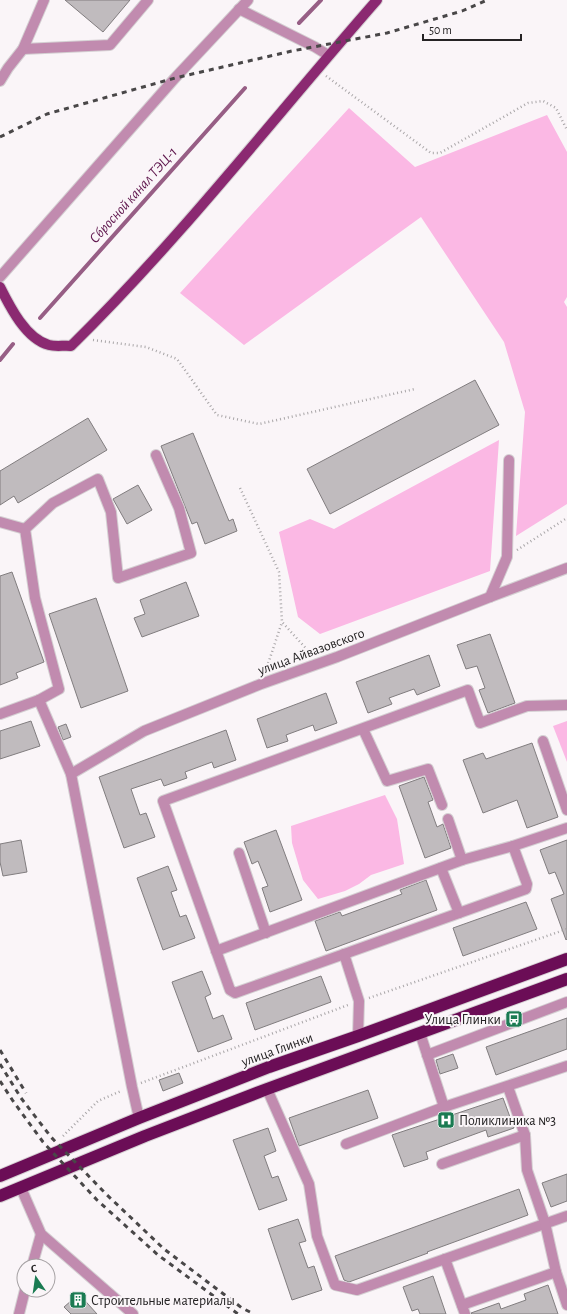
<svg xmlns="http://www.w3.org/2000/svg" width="567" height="1314" viewBox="0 0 567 1314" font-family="'Alegreya Sans',sans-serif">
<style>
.green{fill:#fbb8e4}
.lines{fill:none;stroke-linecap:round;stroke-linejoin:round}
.stream{stroke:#975e85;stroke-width:4}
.building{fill:#c0bbbe;stroke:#817d7f}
.minor-casing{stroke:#d4cfd2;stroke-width:12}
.major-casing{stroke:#d4cfd2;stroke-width:12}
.highway-casing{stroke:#d4cfd2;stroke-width:14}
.path{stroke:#a9a6a8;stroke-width:2.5;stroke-dasharray:1 3;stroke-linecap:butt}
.minor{stroke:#c18baf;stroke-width:10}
.major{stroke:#8b2971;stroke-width:10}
.highway{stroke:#6b0d56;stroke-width:12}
.rail{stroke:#494748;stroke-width:3;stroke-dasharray:5 5;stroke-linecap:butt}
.labels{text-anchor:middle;stroke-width:4;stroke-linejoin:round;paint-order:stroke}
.street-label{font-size:14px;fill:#252324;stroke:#faf5f8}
.poi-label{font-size:14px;fill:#252324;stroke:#faf5f8;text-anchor:start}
.water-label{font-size:15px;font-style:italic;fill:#5d144b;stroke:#faf5f8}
</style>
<rect width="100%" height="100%" fill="#faf5f8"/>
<g class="green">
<polygon points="349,108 415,167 547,115 567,152 567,297 564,302 567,307 567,504 516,536 525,412 504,342 421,217 244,345 180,293"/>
<polygon points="499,440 490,571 320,634 298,617 279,532 310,519 334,529"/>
<polygon points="567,721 567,762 553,726"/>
<polygon points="385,795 397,819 404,864 371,875 359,884 345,891 318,899 303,880 292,843 291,826"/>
</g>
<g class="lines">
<g class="stream">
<polyline points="299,23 321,0"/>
<polyline points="40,318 245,88"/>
<polyline points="0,360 13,344"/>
</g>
</g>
<g class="building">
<polygon points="65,0 130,0 103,32"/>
<polygon points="475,380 499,425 330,514 307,469"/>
<polygon points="88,418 107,450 18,503 14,496 0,505 0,471"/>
<polygon points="193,433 229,521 233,519 237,531 205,544 197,522 192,524 161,446"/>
<polygon points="138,485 152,510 127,524 113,499"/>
<polygon points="12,572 44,662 16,673 18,678 0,685 0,576"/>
<polygon points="186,582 199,616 142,637 134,618 145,614 140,600"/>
<polygon points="96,598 128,691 81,708 49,614"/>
<polygon points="490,634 515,703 488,713 479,690 485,688 477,666 466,669 457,645"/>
<polygon points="429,655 440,686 417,695 414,689 389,698 392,704 368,713 356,682"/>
<polygon points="326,693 337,723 315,731 313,725 286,735 288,741 267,748 257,719"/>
<polygon points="31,721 40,746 0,759 0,731"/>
<polygon points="66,724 71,737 63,740 58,727"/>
<polygon points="226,730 236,760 214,768 212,762 185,772 187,778 164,786 161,779 131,789 140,815 146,813 155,837 124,848 99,777"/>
<polygon points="532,743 558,817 527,828 517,800 483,813 463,760 483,753 486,759"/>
<polygon points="424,777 433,800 428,802 437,827 443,824 451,848 425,858 399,786"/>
<polygon points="276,830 302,900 270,912 262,888 268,886 258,861 252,864 244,842"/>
<polygon points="21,840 27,872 3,876 0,862 0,844"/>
<polygon points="567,840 567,939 566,940 551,899 564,894 555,872 549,874 540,850"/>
<polygon points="168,866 177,890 171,892 180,917 186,915 195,938 163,950 137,878"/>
<polygon points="426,880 437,910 326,951 315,921 340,912 342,916 402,894 400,890"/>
<polygon points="526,902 537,929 463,956 453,928"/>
<polygon points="202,971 211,994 205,997 213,1019 223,1015 232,1039 198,1052 172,982"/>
<polygon points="321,976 331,1002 255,1030 246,1003"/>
<polygon points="567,1018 567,1049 496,1075 486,1047"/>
<polygon points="453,1054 458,1068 440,1074 436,1060"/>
<polygon points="179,1073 183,1083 163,1091 159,1080"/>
<polygon points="368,1090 378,1118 299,1146 289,1118"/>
<polygon points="503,1098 514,1128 488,1137 486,1130 426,1152 428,1159 404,1167 392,1135"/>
<polygon points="268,1128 276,1151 264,1156 272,1178 278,1176 287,1200 259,1210 233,1140"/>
<polygon points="567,1174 567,1201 551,1207 542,1183"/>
<polygon points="519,1189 528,1215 427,1252 428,1253 349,1282 344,1280 335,1256"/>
<polygon points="298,1219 306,1241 299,1243 308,1268 314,1266 322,1290 292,1300 268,1229"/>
<polygon points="433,1276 446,1314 420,1314 418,1309 412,1311 403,1287"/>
<polygon points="548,1285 558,1314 472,1314 471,1313 499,1303 501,1309 526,1300 524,1294"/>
<polygon points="79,1294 97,1314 71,1314 64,1307"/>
</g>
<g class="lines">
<defs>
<g id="minor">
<polyline points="239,9 315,47 328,55"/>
<polyline points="23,49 110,45 148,0"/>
<polyline points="0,81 8,68 23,49 44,0"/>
<polyline points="0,277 175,78 248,0"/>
<polyline points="0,522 25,529"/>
<polyline points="490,597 507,557 509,460"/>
<polyline points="39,700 59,689 35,598 25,529 53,503 98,479 111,512 118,578 191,553 179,508 156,455"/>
<polyline points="0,714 39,700 71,774 132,1087 139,1118"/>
<polyline points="363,729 387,781 428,769 442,805"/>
<polyline points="543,741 567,810"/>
<polyline points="71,774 144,731 261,684 337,657 490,597 567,568"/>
<polyline points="448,819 462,860"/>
<polyline points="239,853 266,933"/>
<polyline points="441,868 459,913 235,993 230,990 163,801 468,690 480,723 527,706 567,705"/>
<polyline points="459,913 526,889 527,884 513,846"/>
<polyline points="216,951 462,860 513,846 567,828"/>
<polyline points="344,954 359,1001 358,1036"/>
<polyline points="420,1033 444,1107"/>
<polyline points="427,1055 567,1002"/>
<polyline points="267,1089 309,1184 317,1236 335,1285 357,1290 567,1216"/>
<polyline points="525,1135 527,1170 545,1223 556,1272 567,1305"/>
<polyline points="346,1144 444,1107 567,1066"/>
<polyline points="442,1164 525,1135 508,1087"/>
<polyline points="21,1188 41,1234 133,1314"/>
<polyline points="445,1259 465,1314"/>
<polyline points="32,1266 41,1234"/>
<polyline points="462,1305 556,1272"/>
<polyline points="19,1314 25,1290"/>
</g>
<path id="major" d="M0,287C10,307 26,339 49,345C56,347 65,345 71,346C181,238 276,115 377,0"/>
<g id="highway">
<polyline points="0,1176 139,1118 269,1067 358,1036 567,959"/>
<polyline points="0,1196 145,1136 267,1089 567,979"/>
</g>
</defs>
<use href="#minor" class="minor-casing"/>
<use href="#major" class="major-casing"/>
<use href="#highway" class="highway-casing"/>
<g class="path">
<polyline points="326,76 431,153 440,153 528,103 543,101 556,108 567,130"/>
<polyline points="93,340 146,347 177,359 217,415 259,424 415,389"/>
<polyline points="240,488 279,572 282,622 311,654 310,654"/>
<polyline points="517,550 567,518"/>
<polyline points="267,667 282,622"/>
<polyline points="266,671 267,668 284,662"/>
<polyline points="369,998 567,929"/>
<polyline points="141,1083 348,1005"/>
<polyline points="63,1136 98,1101 121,1091"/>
</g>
<use href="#minor" class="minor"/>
<use href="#major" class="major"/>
<use href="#highway" class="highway"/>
<g class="rail">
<polyline points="0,137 47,114 175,78 292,51 387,33 462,11 487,0"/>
<polyline points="0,1050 26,1093"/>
<polyline points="0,1064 21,1098 51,1137 106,1194 164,1249 242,1308 254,1314"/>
<polyline points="0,1081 13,1101 43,1142 97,1200 158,1255 238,1314"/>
</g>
</g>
<defs>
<symbol id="bus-square" viewBox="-11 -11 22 22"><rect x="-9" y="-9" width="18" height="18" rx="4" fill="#1a7b52" stroke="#faf5f8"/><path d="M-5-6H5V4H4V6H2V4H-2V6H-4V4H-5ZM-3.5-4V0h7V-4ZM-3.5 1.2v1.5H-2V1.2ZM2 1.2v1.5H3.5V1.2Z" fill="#fff"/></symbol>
<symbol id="hospital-square" viewBox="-11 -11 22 22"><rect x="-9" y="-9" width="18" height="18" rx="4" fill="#1a7b52" stroke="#faf5f8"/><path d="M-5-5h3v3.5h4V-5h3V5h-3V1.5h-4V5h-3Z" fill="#fff"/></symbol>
<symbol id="building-square" viewBox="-11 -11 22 22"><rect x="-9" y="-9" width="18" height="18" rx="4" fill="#1a7b52" stroke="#faf5f8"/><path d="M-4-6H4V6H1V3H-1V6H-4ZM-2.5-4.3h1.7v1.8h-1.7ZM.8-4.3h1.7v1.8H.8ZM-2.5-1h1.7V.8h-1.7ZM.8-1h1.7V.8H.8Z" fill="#fff"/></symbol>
</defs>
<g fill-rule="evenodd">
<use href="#bus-square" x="504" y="1009" width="20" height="20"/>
<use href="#hospital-square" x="436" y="1110" width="20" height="20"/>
<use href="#building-square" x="68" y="1290" width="20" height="20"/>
</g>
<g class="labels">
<g class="street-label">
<text transform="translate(311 651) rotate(-20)" y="5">улица Айвазовского</text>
<text transform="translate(277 1049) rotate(-20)" y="5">улица Глинки</text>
</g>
<g class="poi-label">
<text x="501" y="1024" text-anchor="end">Улица Глинки</text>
<text x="459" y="1125">Поликлиника №3</text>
<text x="91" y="1305">Строительные материалы</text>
</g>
<g class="water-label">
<text transform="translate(133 195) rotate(-48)" y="5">Сбросной канал ТЭЦ-1</text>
</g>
</g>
<g transform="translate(36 1278) rotate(347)"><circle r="19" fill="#faf5f8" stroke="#a5a1a3"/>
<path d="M0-3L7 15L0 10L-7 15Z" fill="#1a7b52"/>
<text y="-6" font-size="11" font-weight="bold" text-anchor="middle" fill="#252324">С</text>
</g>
<path d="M423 34v6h98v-6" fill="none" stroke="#252324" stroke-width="2"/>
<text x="429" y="34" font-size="12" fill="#252324" stroke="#faf5f8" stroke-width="3" paint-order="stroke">50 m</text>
</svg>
